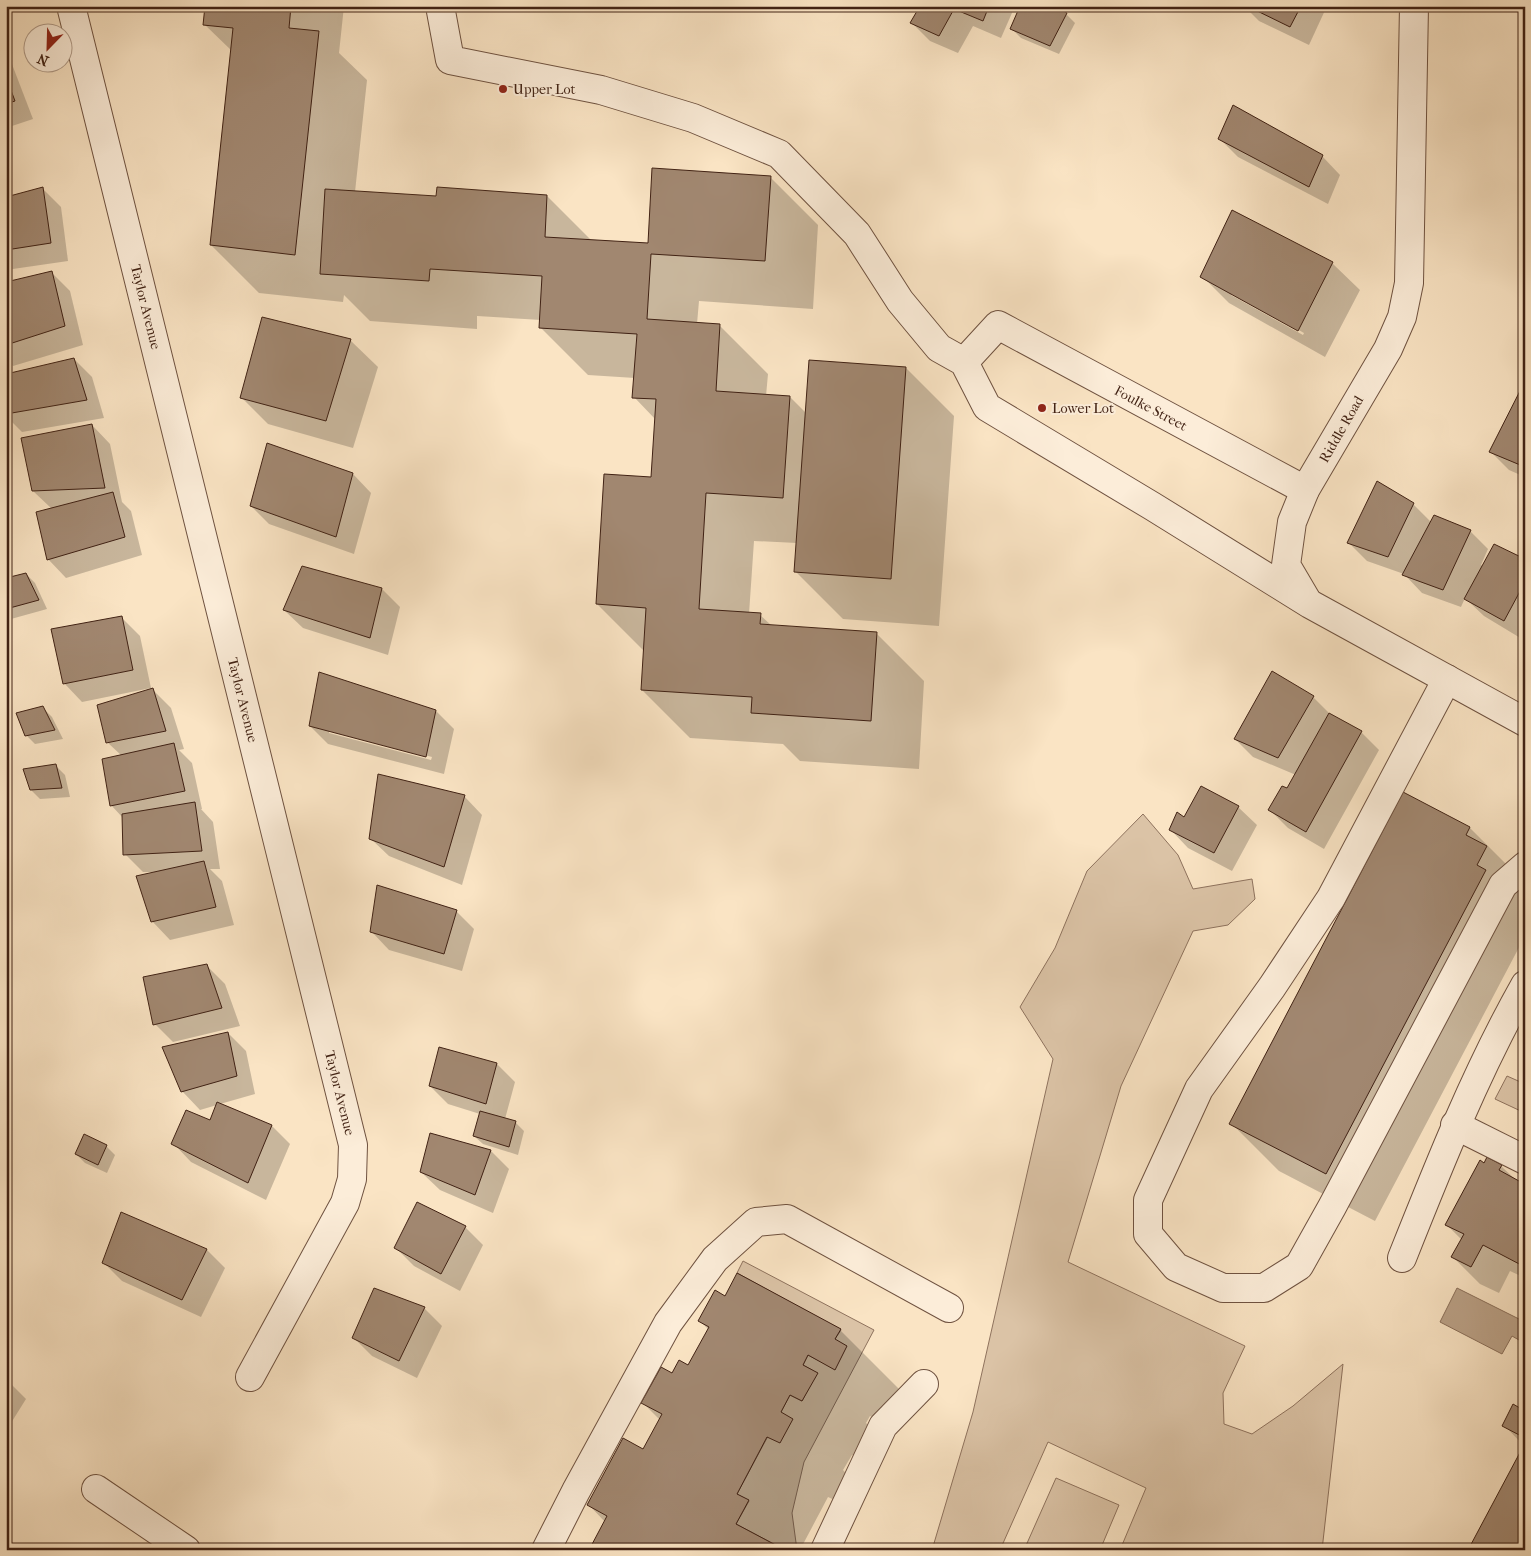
<svg xmlns="http://www.w3.org/2000/svg" width="1531" height="1556" viewBox="0 0 1531 1556" font-family="'IM FELL French Canon',serif">
<style>
.green{fill:#dbc3a6;stroke:#8e725d}
.water{fill:#bba288;stroke:#8a6f5a}
.shadow{fill:#0003;fill-rule:evenodd}
.building{fill:#a18770;stroke:#412214}
.lines{fill:none;stroke-linecap:round;stroke-linejoin:round}
.minor-casing{stroke:#6f5240;stroke-width:30}
.minor{stroke:#fcedd9;stroke-width:28}
.poi-dot{fill:#8f2418;stroke:#fcedd9;stroke-width:2}
.labels{text-anchor:middle;stroke-width:4;stroke-linejoin:round;paint-order:stroke}
.poi-label{font-size:14px;fill:#412214;stroke:#fcedd9;text-anchor:start}
.street-label{font-size:14px;fill:#412214;stroke:#fcedd9}
</style>
<rect width="100%" height="100%" fill="#fae4c4"/>
<filter id="stains"><feTurbulence type="fractalNoise" baseFrequency=".004" numOctaves="4"/><feColorMatrix values="0 0 0 0 .2 0 0 0 0 .09 0 0 0 0 .02 0 0 0 .5 -.17"/></filter>
<radialGradient id="worn" r=".72"><stop offset=".6" stop-color="#630" stop-opacity="0"/><stop offset="1" stop-color="#630" stop-opacity=".3"/></radialGradient>
<g class="green">
<polygon points="1143,814 1178,855 1193,889 1252,879 1255,899 1228,925 1193,931 1121,1086 1068,1262 1245,1346 1223,1393 1224,1424 1252,1434 1293,1406 1343,1364 1322,1550 1120,1550 1146,1488 1048,1442 1000,1550 932,1550 973,1412 1053,1059 1020,1007 1055,948 1087,871"/>
<polygon points="1507,1076 1525,1084 1525,1113 1495,1099"/>
<polygon points="743,1261 874,1330 804,1462 792,1513 797,1550 785,1550 736,1524 749,1501 737,1494 790,1395 802,1401 817,1373 803,1365 808,1355 835,1369 835,1339 841,1330 737,1273"/>
<polygon points="1056,1478 1119,1505 1100,1550 1024,1550"/>
</g>
<polygon class="water" points="1457,1288 1525,1322 1525,1329 1519,1340 1512,1336 1502,1354 1440,1322"/>
<g class="shadow">
<polygon points="206,6 344,6 339,53 367,80 355,192 437,198 547,196 592,241 649,245 770,177 818,225 813,309 699,301 697,324 720,326 768,374 766,396 790,397 807,414 906,368 954,416 939,626 843,619 795,571 797,543 754,541 749,614 760,615 772,626 876,633 924,681 919,769 800,761 783,744 690,738 642,690 644,651 597,604 652,478 656,420 634,397 635,378 588,375 540,327 541,320 477,316 477,329 370,321 344,295 343,302 259,293 211,245 232,51 204,24"/>
<polygon points="922,6 1015,6 1001,38 973,26 958,53 930,41 912,23"/>
<polygon points="1244,6 1327,6 1309,45 1259,21"/>
<polygon points="1066,14 1075,23 1059,54 1021,38 1012,29"/>
<polygon points="6,55 10,59 33,119 6,128"/>
<polygon points="1220,139 1322,156 1340,175 1328,204 1238,157"/>
<polygon points="43,189 61,207 68,261 6,270 6,198"/>
<path d="M1232,211L1333,264L1360,290L1325,357L1229,303L1202,276ZM1231,292L1304,333L1303,335L1231,295Z"/>
<polygon points="51,272 70,291 83,345 13,366 6,359 6,283"/>
<polygon points="263,319 351,341 378,367 353,448 268,424 241,397"/>
<polygon points="74,359 92,377 104,418 22,432 6,416 6,375"/>
<polygon points="1525,383 1525,477 1509,470 1491,452"/>
<polygon points="92,425 110,444 122,502 131,511 142,555 66,578 48,559 52,509 33,491"/>
<polygon points="268,444 353,474 371,493 354,554 269,524 251,506"/>
<polygon points="1413,504 1431,522 1470,531 1488,549 1481,565 1483,566 1525,560 1525,634 1522,639 1484,616 1465,598 1461,607 1422,593 1404,574 1367,561 1349,543"/>
<polygon points="26,574 35,583 47,609 11,619 6,615 6,579"/>
<polygon points="382,589 400,607 388,655 303,628 284,610"/>
<polygon points="122,618 140,636 151,688 82,702 64,683"/>
<polygon points="153,690 171,708 184,749 179,750 192,763 202,809 201,809 213,822 220,869 210,869 222,881 234,925 170,940 152,921 154,872 143,872 125,854 123,818 111,805 122,756 107,742"/>
<polygon points="1313,697 1331,715 1361,732 1379,750 1324,849 1288,828 1270,810 1287,790 1296,775 1253,757 1235,739"/>
<polygon points="43,708 52,717 63,739 35,744 26,735"/>
<path d="M436,711L454,729L444,774L328,744L310,726ZM329,730L432,757L431,760L329,733Z"/>
<polygon points="56,766 65,775 70,797 40,799 31,790"/>
<polygon points="1201,788 1238,807 1257,825 1232,871 1188,848 1170,829 1185,819"/>
<polygon points="1404,794 1470,828 1518,876 1517,878 1525,886 1525,936 1375,1221 1279,1171 1231,1123"/>
<polygon points="464,796 482,815 462,885 389,856 370,838"/>
<polygon points="456,911 474,929 462,971 389,950 371,931"/>
<polygon points="207,966 225,984 240,1026 173,1042 155,1024"/>
<polygon points="228,1033 246,1051 255,1094 220,1104 272,1126 290,1144 266,1200 191,1162 173,1143 210,1122 217,1105 200,1110 182,1091"/>
<polygon points="440,1049 497,1064 515,1082 505,1119 515,1122 524,1131 518,1155 483,1144 474,1136 480,1114 448,1104 430,1086"/>
<polygon points="431,1135 491,1151 509,1169 493,1213 440,1190 421,1172"/>
<polygon points="106,1146 115,1155 107,1173 85,1163 76,1154"/>
<polygon points="1485,1164 1501,1166 1519,1183 1525,1177 1525,1278 1510,1271 1499,1293 1480,1284 1453,1257 1462,1240 1447,1225"/>
<polygon points="121,1214 207,1250 225,1268 201,1317 122,1281 104,1263"/>
<polygon points="465,1227 483,1245 460,1291 414,1266 396,1248"/>
<polygon points="726,1298 840,1330 901,1391 896,1430 870,1416 866,1423 878,1435 863,1461 852,1455 843,1470 853,1481 841,1503 828,1497 800,1550 590,1550 605,1522 589,1505 644,1450 660,1420 643,1403 673,1374 689,1366 709,1330 700,1321"/>
<polygon points="424,1308 442,1326 417,1378 372,1356 354,1338"/>
<polygon points="6,1379 26,1399 6,1431"/>
<polygon points="1525,1412 1525,1550 1524,1446 1504,1425"/>
</g>
<g class="building">
<polygon points="205,6 291,6 289,28 319,31 295,255 210,245 233,28 203,25"/>
<polygon points="920,6 989,6 983,21 954,9 939,36 910,23"/>
<polygon points="1020,6 1054,6 1067,13 1050,46 1010,29"/>
<polygon points="1247,6 1301,6 1290,27"/>
<polygon points="6,77 15,101 6,104"/>
<polygon points="1233,105 1323,155 1309,187 1218,139"/>
<polygon points="652,168 771,176 765,261 651,254 647,319 720,324 716,391 790,396 783,498 706,493 699,609 761,613 760,624 877,632 871,721 751,713 752,697 641,690 646,608 596,604 604,474 651,477 656,399 632,398 637,334 539,328 542,276 430,269 429,281 320,274 325,189 436,196 437,187 547,195 545,237 648,243"/>
<polygon points="43,187 51,243 6,250 6,197"/>
<polygon points="1232,210 1333,262 1298,331 1200,277"/>
<polygon points="52,271 65,326 6,345 6,282"/>
<polygon points="262,317 351,339 326,421 240,398"/>
<polygon points="74,358 87,400 6,414 6,374"/>
<polygon points="809,360 906,367 891,579 794,572"/>
<polygon points="1525,381 1525,467 1489,452"/>
<polygon points="92,424 105,488 32,491 21,438"/>
<polygon points="267,443 353,473 336,537 250,506"/>
<polygon points="1377,481 1414,503 1388,557 1347,543"/>
<polygon points="113,492 125,537 47,560 36,512"/>
<polygon points="1434,515 1471,530 1443,590 1402,575"/>
<polygon points="1494,544 1525,559 1525,582 1504,621 1464,599"/>
<polygon points="302,566 382,588 370,638 283,610"/>
<polygon points="26,573 39,600 6,609 6,578"/>
<polygon points="122,616 133,670 63,684 51,629"/>
<polygon points="1272,671 1314,696 1278,758 1234,739"/>
<polygon points="319,672 436,710 426,757 309,726"/>
<polygon points="153,688 166,731 106,743 97,705"/>
<polygon points="43,706 55,730 25,736 16,713"/>
<polygon points="1329,713 1362,731 1306,832 1268,810 1282,786 1287,788"/>
<polygon points="174,743 185,791 110,806 102,759"/>
<polygon points="56,764 62,788 30,790 23,769"/>
<polygon points="378,774 465,795 444,867 369,839"/>
<polygon points="1201,786 1239,806 1214,853 1169,830 1177,812 1184,817"/>
<polygon points="1403,792 1470,827 1466,835 1487,846 1477,865 1486,870 1326,1174 1229,1124"/>
<polygon points="195,802 202,851 123,855 122,814"/>
<polygon points="204,861 216,907 151,922 136,876"/>
<polygon points="377,885 457,910 444,954 370,932"/>
<polygon points="207,964 222,1008 153,1025 143,977"/>
<polygon points="228,1032 237,1076 181,1092 162,1047"/>
<polygon points="439,1047 497,1063 486,1104 429,1086"/>
<polygon points="217,1102 272,1125 248,1183 171,1144 186,1110 210,1120"/>
<polygon points="480,1111 516,1121 509,1147 473,1136"/>
<polygon points="430,1133 491,1150 475,1195 420,1172"/>
<polygon points="84,1134 107,1145 98,1165 75,1154"/>
<polygon points="1487,1157 1502,1165 1499,1170 1519,1181 1522,1174 1525,1176 1525,1267 1483,1245 1471,1267 1451,1257 1464,1234 1445,1225 1480,1160 1484,1163"/>
<polygon points="417,1202 466,1226 441,1274 394,1248"/>
<polygon points="121,1212 207,1249 182,1300 102,1263"/>
<polygon points="737,1273 841,1329 835,1339 847,1346 835,1370 808,1355 803,1365 818,1373 802,1401 790,1395 781,1412 793,1419 780,1443 767,1437 737,1494 749,1500 736,1524 785,1550 589,1550 607,1516 587,1505 623,1438 643,1449 662,1414 641,1403 661,1367 672,1373 679,1360 688,1365 709,1327 698,1321 715,1290 725,1296"/>
<polygon points="374,1288 425,1307 399,1361 352,1338"/>
<polygon points="1513,1404 1525,1411 1525,1438 1502,1426"/>
<polygon points="1525,1443 1525,1550 1468,1550"/>
</g>
<g class="lines">
<defs>
<g id="minor">
<polyline points="71,6 353,1145 352,1179 345,1203 250,1377"/>
<polyline points="440,6 450,60 601,90 693,118 779,154 857,234 900,301 939,348 964,362 987,407 1152,506 1310,604 1525,722"/>
<polyline points="964,362 998,325 1305,490"/>
<polyline points="1306,599 1286,565 1292,522 1305,490 1388,349 1402,317 1409,283 1414,6"/>
<polyline points="1447,679 1331,898 1272,987 1199,1089 1148,1200 1148,1234 1176,1267 1223,1288 1264,1288 1299,1266 1332,1207 1503,885 1525,866"/>
<polyline points="1455,1125 1525,1160"/>
<path d="M1402,1258C1439,1165 1476,1072 1525,985"/>
<polyline points="96,1489 186,1550"/>
<polyline points="546,1550 576,1491 668,1323 715,1259 756,1222 787,1219 949,1308"/>
<polyline points="825,1550 883,1426 924,1384"/>
</g>
</defs>
<use href="#minor" class="minor-casing"/>
<use href="#minor" class="minor"/>
</g>
<g class="poi-dot">
<circle cx="503" cy="89" r="5"/>
<circle cx="1042" cy="408" r="5"/>
</g>
<g class="labels">
<g class="poi-label">
<text x="513" y="94">Upper Lot</text>
<text x="1052" y="413">Lower Lot</text>
</g>
<g class="street-label">
<text transform="translate(146 307) rotate(76)" y="5">Taylor Avenue</text>
<text transform="translate(1151 408) rotate(28)" y="5">Foulke Street</text>
<text transform="translate(1341 429) rotate(-60)" y="5">Riddle Road</text>
<text transform="translate(243 700) rotate(76)" y="5">Taylor Avenue</text>
<text transform="translate(340 1093) rotate(76)" y="5">Taylor Avenue</text>
</g>
</g>
<rect width="1531" height="1556" fill="none" stroke="#fae4c4" stroke-width="25"/>
<rect x="8" y="8" width="1516" height="1541" fill="none" stroke="#412214" stroke-width="2.5"/>
<rect x="12" y="12" width="1506" height="1531" fill="none" stroke="#412214"/>
<g transform="translate(48 48) rotate(203)"><circle r="24" fill="#fcedd9" stroke="#b19c8a"/>
<path d="M0-4L9 19L0 12L-9 19Z" fill="#8f2418"/>
<text y="-8" font-size="14" font-weight="bold" text-anchor="middle" fill="#412214">N</text>
</g>
<rect width="100%" height="100%" filter="url(#stains)"/>
<rect width="100%" height="100%" fill="url(#worn)"/>
</svg>
